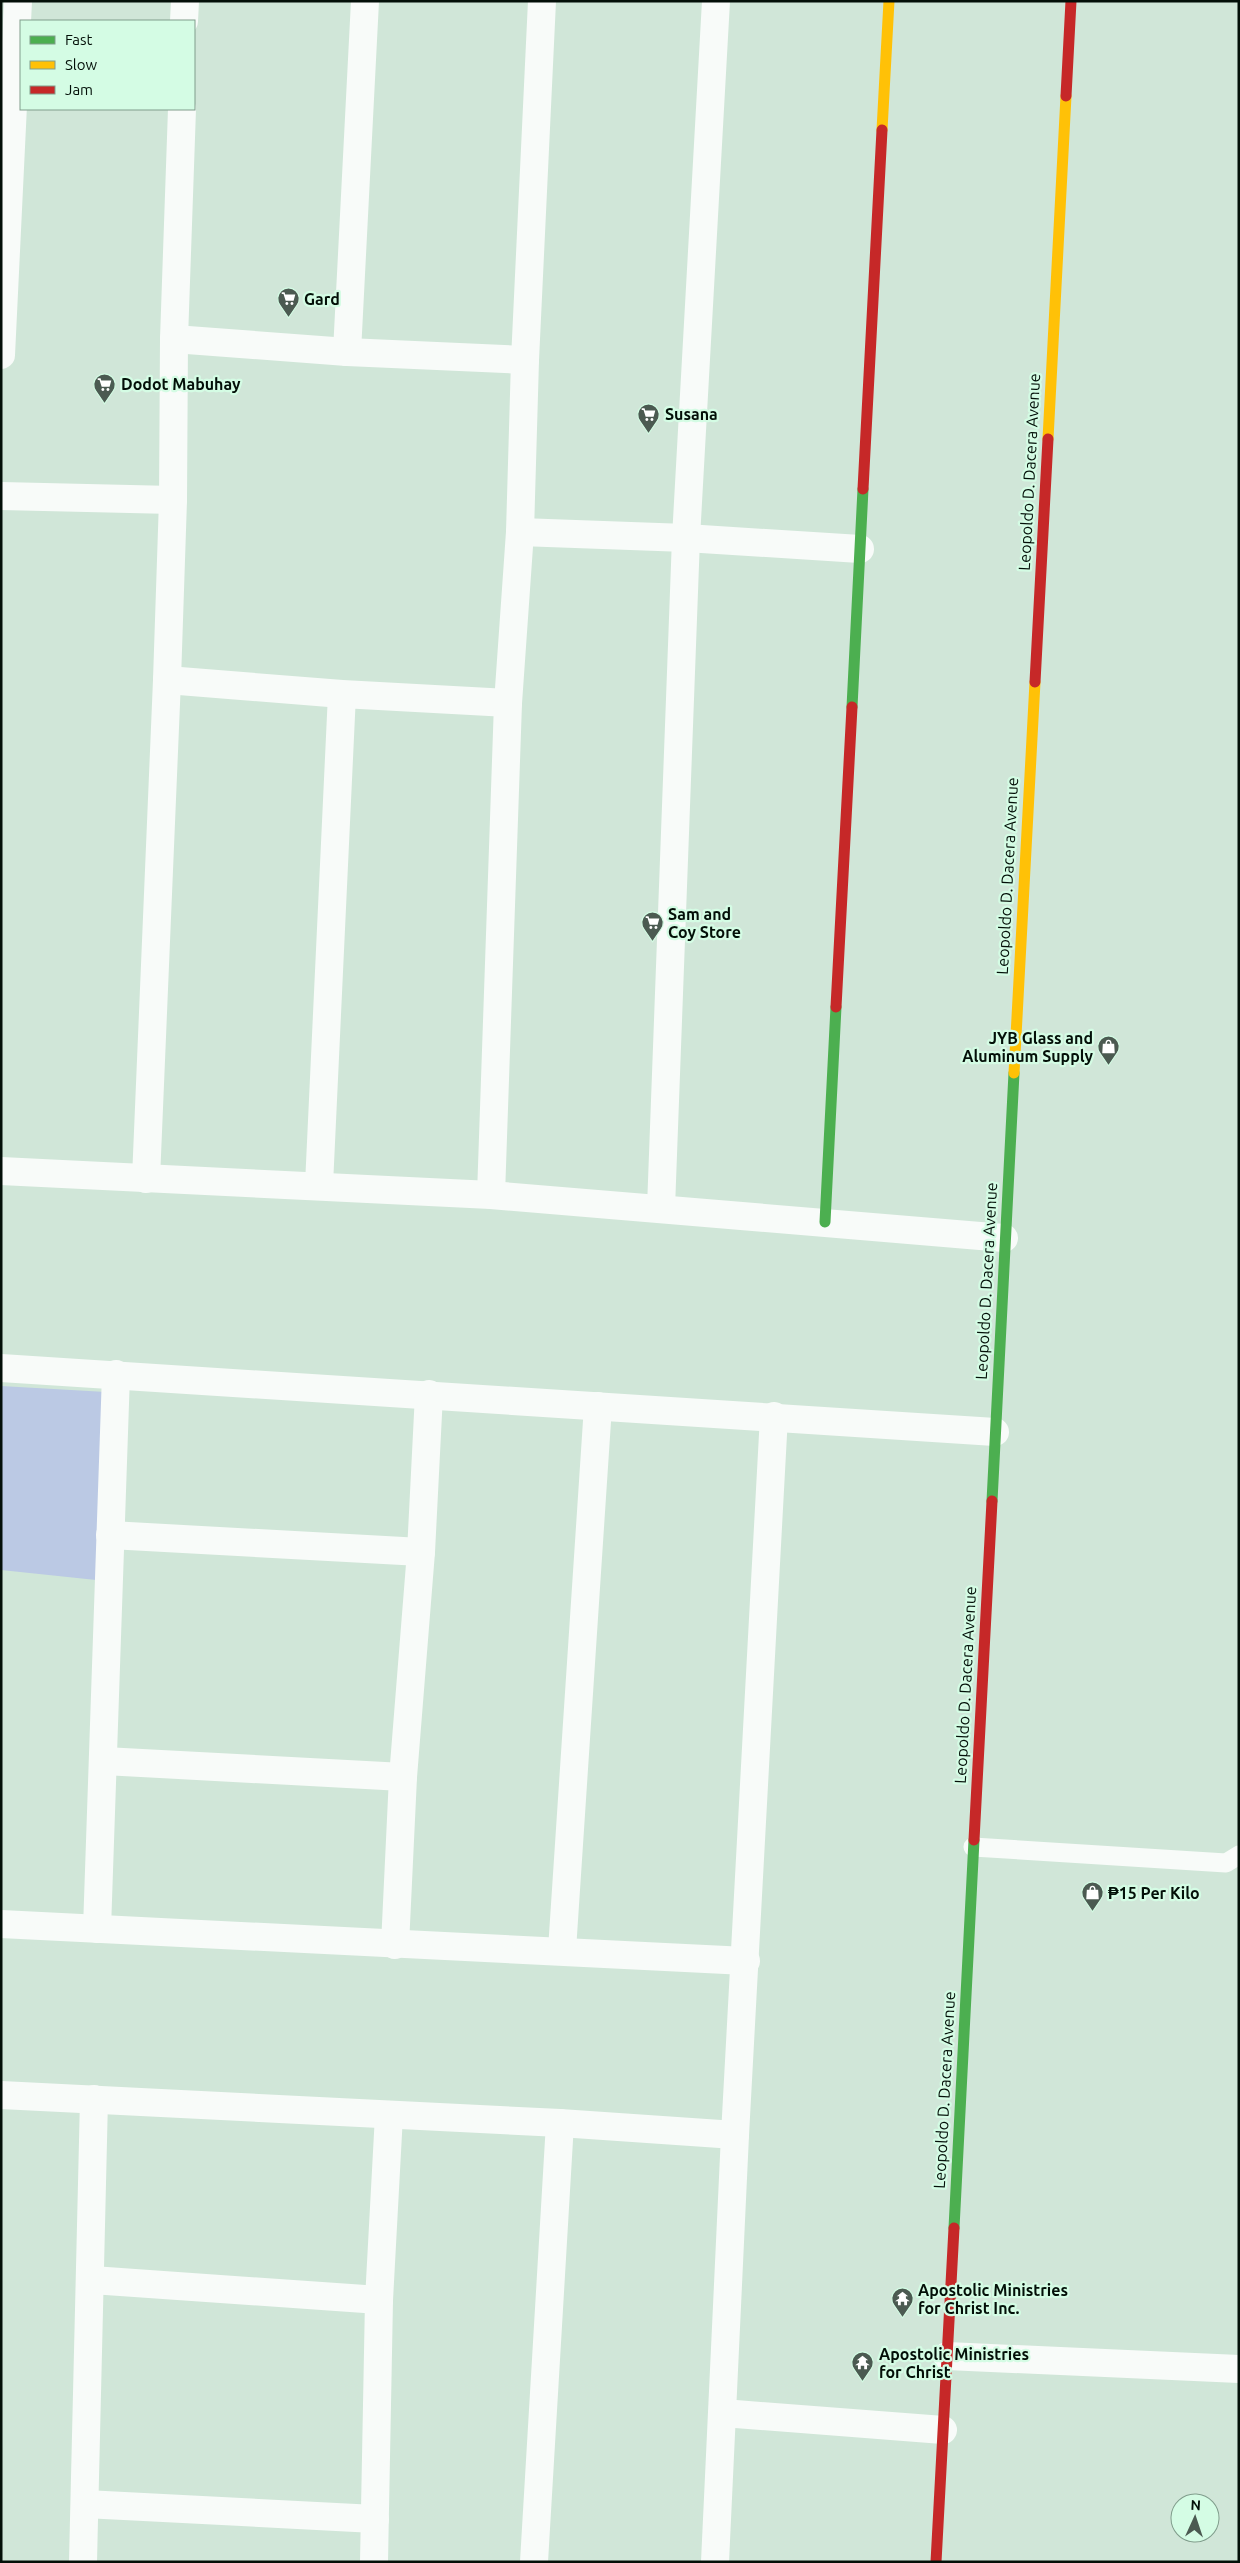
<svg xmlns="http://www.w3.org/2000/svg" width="1240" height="2563" viewBox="0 0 1240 2563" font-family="Ubuntu,sans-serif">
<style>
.green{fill:#bbc9e4}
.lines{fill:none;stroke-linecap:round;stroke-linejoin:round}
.lane{stroke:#f8fbf9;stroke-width:19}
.street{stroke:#f8fbf9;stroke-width:28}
.fast{stroke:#4caf50;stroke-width:11}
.slow{stroke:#ffc107;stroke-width:11}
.jam{stroke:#c62828;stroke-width:11}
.labels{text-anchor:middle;stroke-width:4.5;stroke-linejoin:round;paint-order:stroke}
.poi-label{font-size:16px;font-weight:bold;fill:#030f08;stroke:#d4fce4;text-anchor:start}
.street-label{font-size:16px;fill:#030f08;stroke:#d4fce4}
</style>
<rect width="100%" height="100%" fill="#d0e6d8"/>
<polygon class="green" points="1,1386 106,1392 96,1580 1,1570"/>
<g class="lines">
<polyline class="lane" points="973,1847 1226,1863 1239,1855"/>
<g class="street">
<polyline points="184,21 185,1"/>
<polyline points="174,339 347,352 525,360"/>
<polyline points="347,352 365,1"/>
<polyline points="1,355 18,1"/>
<polyline points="1,496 173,500"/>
<polyline points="520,532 686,538 860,549"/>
<polyline points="167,680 342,694 508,703"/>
<polyline points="1,1171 491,1195 1004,1238"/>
<polyline points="146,1179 167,680 173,500 174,339 182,109"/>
<polyline points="319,1185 342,694"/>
<polyline points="491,1195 508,703 520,532 525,360 542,1"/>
<polyline points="661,1208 686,538 716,1"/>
<polyline points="1,1368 995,1432"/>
<polyline points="110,1535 421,1552"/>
<polyline points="104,1761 403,1777"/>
<polyline points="1,1924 746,1961"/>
<polyline points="97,1929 116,1374"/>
<polyline points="395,1945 403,1777 421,1552 429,1394"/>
<polyline points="562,1950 598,1406"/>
<polyline points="1,2095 560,2123 735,2135"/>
<polyline points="92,2280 379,2300"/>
<polyline points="947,2356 1239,2369"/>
<polyline points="723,2413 943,2430"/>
<polyline points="85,2504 375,2519"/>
<polyline points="83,2562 94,2099"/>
<polyline points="374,2562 379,2300 389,2115"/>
<polyline points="534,2562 560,2123"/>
<polyline points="715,2562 735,2135 774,1416"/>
</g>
<g class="fast">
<polyline points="852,707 863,489"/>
<polyline points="825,1222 836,1007"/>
<polyline points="992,1501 1014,1073"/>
<polyline points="954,2228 974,1840"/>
</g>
<g class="slow">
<polyline points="882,130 889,1"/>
<polyline points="1048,439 1066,96"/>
<polyline points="1014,1073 1035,682"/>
</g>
<g class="jam">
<polyline points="1066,96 1071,1"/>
<polyline points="863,489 882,130"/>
<polyline points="1035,682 1048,439"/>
<polyline points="836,1007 852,707"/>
<polyline points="974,1840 992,1501"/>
<polyline points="936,2562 954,2228"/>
</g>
</g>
<defs>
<symbol id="supermarket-pin" viewBox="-11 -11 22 30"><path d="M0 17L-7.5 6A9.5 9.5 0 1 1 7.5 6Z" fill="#4b5a51" stroke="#d4fce4"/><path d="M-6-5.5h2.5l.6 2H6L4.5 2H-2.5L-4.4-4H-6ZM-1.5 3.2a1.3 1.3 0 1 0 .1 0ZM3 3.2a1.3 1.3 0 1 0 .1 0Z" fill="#fff"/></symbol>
<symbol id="shop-pin" viewBox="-11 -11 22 30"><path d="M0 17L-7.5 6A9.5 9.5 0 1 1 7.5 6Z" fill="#4b5a51" stroke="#d4fce4"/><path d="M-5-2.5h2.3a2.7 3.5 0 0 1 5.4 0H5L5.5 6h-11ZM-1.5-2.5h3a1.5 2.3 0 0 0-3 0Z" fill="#fff"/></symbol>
<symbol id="temple-pin" viewBox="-11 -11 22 30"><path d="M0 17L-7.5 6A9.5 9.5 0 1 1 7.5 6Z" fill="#4b5a51" stroke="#d4fce4"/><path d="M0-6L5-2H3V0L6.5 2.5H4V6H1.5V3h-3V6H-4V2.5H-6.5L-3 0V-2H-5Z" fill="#fff"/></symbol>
</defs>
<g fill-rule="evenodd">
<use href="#supermarket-pin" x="276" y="286" width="25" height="34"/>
<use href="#supermarket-pin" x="92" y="372" width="25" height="34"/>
<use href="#supermarket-pin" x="636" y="402" width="25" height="34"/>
<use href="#supermarket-pin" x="640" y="910" width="25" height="34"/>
<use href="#shop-pin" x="1096" y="1034" width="25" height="34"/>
<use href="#shop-pin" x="1080" y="1880" width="25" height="34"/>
<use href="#temple-pin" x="890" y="2286" width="25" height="34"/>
<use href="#temple-pin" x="850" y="2350" width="25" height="34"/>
</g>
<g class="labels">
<g class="poi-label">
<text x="304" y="305">Gard</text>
<text x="121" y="390">Dodot Mabuhay</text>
<text x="665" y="420">Susana</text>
<text x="668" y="920">Sam and<tspan x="668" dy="18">Coy Store</tspan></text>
<text x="1093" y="1044" text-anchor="end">JYB Glass and<tspan x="1093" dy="18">Aluminum Supply</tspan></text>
<text x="1108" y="1899">₱15 Per Kilo</text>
<text x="918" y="2296">Apostolic Ministries<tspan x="918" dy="18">for Christ Inc.</tspan></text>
<text x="879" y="2360">Apostolic Ministries<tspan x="879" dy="18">for Christ</tspan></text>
</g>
<g class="street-label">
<text transform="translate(1029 472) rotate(-87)" y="6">Leopoldo D. Dacera Avenue</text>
<text transform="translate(1007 876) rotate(-87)" y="6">Leopoldo D. Dacera Avenue</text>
<text transform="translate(986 1281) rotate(-87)" y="6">Leopoldo D. Dacera Avenue</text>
<text transform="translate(965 1685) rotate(-87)" y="6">Leopoldo D. Dacera Avenue</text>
<text transform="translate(944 2090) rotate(-87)" y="6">Leopoldo D. Dacera Avenue</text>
</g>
</g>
<rect width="1240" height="2563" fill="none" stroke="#030f08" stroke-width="5"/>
<rect x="20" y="20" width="175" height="90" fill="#d4fce4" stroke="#809d8c"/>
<rect x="30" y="36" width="25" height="8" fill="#4caf50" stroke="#809d8c"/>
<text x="65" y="45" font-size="15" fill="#030f08">Fast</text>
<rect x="30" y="61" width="25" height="8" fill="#ffc107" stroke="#809d8c"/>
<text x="65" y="70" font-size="15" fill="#030f08">Slow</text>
<rect x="30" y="86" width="25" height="8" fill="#c62828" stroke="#809d8c"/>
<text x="65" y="95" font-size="15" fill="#030f08">Jam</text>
<g transform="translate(1195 2518) rotate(3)"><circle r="24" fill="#d4fce4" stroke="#809d8c"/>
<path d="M0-4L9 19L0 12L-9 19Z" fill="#4b5a51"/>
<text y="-8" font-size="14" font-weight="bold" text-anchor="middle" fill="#030f08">N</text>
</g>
</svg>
